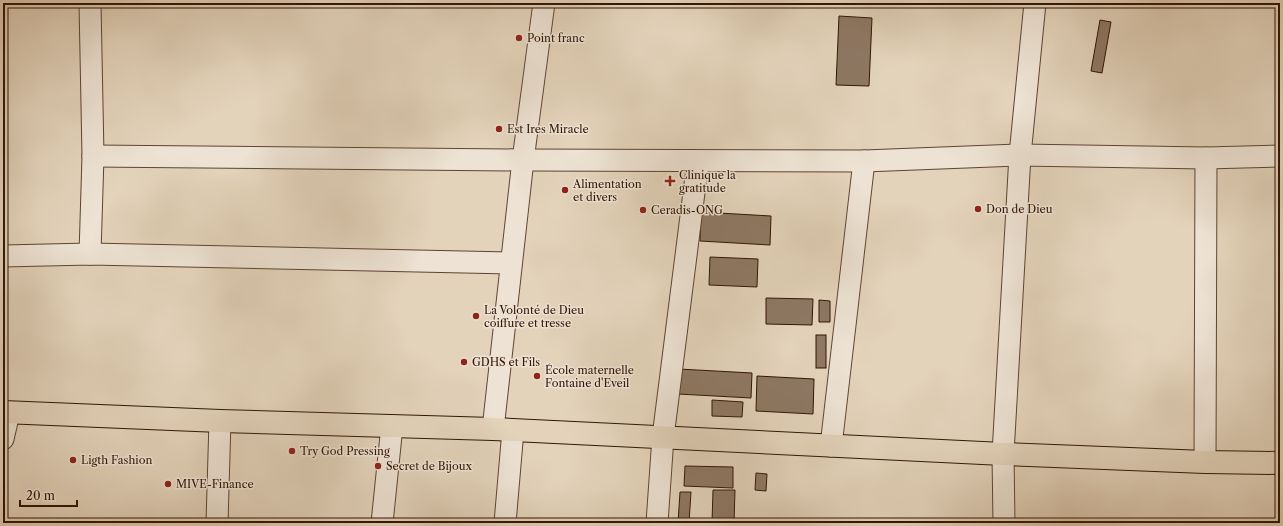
<svg xmlns="http://www.w3.org/2000/svg" width="1283" height="526" viewBox="0 0 1283 526" font-family="'Libre Caslon Text',serif">
<style>
.building{fill:#8e7864;stroke:#311505}
.lines{fill:none;stroke-linecap:round;stroke-linejoin:round}
.minor-casing{stroke:#5e4432;stroke-width:23}
.major-casing{stroke:#311505;stroke-width:24}
.minor{stroke:#ede2d3;stroke-width:21}
.major{stroke:#e3d3bb;stroke-width:22}
.poi-dot{fill:#8f2418;stroke:#ede2d3;stroke-width:1.5}
.labels{text-anchor:middle;stroke-width:3;stroke-linejoin:round;paint-order:stroke}
.poi-label{font-size:11px;fill:#311505;stroke:#ede2d3;text-anchor:start}
</style>
<rect width="100%" height="100%" fill="#e3d3bb"/>
<filter id="stains"><feTurbulence type="fractalNoise" baseFrequency=".005" numOctaves="4"/><feColorMatrix values="0 0 0 0 .2 0 0 0 0 .09 0 0 0 0 .02 0 0 0 .5 -.17"/></filter>
<radialGradient id="worn" r=".72"><stop offset=".6" stop-color="#630" stop-opacity="0"/><stop offset="1" stop-color="#630" stop-opacity=".3"/></radialGradient>
<g class="building">
<polygon points="839,16 872,18 869,86 836,85"/>
<polygon points="1100,20 1111,22 1102,73 1091,71"/>
<polygon points="701,212 771,216 770,245 700,241"/>
<polygon points="710,257 758,259 757,287 709,285"/>
<polygon points="766,298 813,299 812,325 766,324"/>
<polygon points="819,300 830,301 830,322 819,322"/>
<rect x="816" y="335" width="10" height="33"/>
<polygon points="679,369 752,373 751,398 678,394"/>
<polygon points="757,376 814,379 813,414 756,411"/>
<polygon points="712,400 743,402 742,417 712,416"/>
<polygon points="685,466 733,467 733,488 684,486"/>
<polygon points="756,473 767,474 766,491 755,490"/>
<polygon points="713,490 735,490 734,523 712,523"/>
<polygon points="680,492 691,492 689,523 678,523"/>
</g>
<g class="lines">
<defs>
<g id="minor">
<polyline points="93,156 523,160 864,161 1020,155 1206,158 1280,156"/>
<polyline points="90,254 93,156 90,3"/>
<polyline points="3,256 90,254 511,263"/>
<polyline points="493,429 523,160 544,3"/>
<polyline points="3,439 9,413"/>
<polyline points="831,446 864,161"/>
<polyline points="1205,462 1206,158"/>
<polyline points="217,523 220,421"/>
<polyline points="382,523 392,426"/>
<polyline points="505,523 513,430"/>
<polyline points="657,523 663,437 698,161"/>
<polyline points="1004,523 1003,454 1020,155 1035,3"/>
</g>
<polyline id="major" points="3,412 220,421 493,429 1003,454 1205,462 1280,463"/>
</defs>
<use href="#minor" class="minor-casing"/>
<use href="#major" class="major-casing"/>
<use href="#minor" class="minor"/>
<use href="#major" class="major"/>
</g>
<g class="poi-dot">
<circle cx="519" cy="38" r="4"/>
<circle cx="499" cy="129" r="4"/>
<path d="M668 175h4v4h4v4h-4v4h-4v-4h-4v-4h4z"/>
<circle cx="565" cy="190" r="4"/>
<circle cx="978" cy="209" r="4"/>
<circle cx="643" cy="210" r="4"/>
<circle cx="476" cy="316" r="4"/>
<circle cx="464" cy="362" r="4"/>
<circle cx="537" cy="376" r="4"/>
<circle cx="292" cy="451" r="4"/>
<circle cx="73" cy="460" r="4"/>
<circle cx="378" cy="466" r="4"/>
<circle cx="168" cy="484" r="4"/>
</g>
<g class="labels">
<g class="poi-label">
<text x="527" y="42">Point franc</text>
<text x="507" y="133">Est Ires Miracle</text>
<text x="679" y="179">Clinique la<tspan x="679" dy="13">gratitude</tspan></text>
<text x="573" y="188">Alimentation<tspan x="573" dy="13">et divers</tspan></text>
<text x="986" y="213">Don de Dieu</text>
<text x="651" y="214">Ceradis-ONG</text>
<text x="484" y="314">La Volonté de Dieu<tspan x="484" dy="13">coiffure et tresse</tspan></text>
<text x="472" y="366">GDHS et Fils</text>
<text x="545" y="374">École maternelle<tspan x="545" dy="13">Fontaine d'Eveil</tspan></text>
<text x="300" y="455">Try God Pressing</text>
<text x="81" y="464">Ligth Fashion</text>
<text x="386" y="470">Secret de Bijoux</text>
<text x="176" y="488">MIVE-Finance</text>
</g>
</g>
<rect width="1283" height="526" fill="none" stroke="#e3d3bb" stroke-width="16"/>
<rect x="4" y="4" width="1275" height="518" fill="none" stroke="#311505" stroke-width="2"/>
<rect x="8" y="8" width="1267" height="510" fill="none" stroke="#311505"/>
<path d="M20 500v6h57v-6" fill="none" stroke="#311505" stroke-width="2"/>
<text x="26" y="500" font-size="12" fill="#311505" stroke="#ede2d3" stroke-width="3" paint-order="stroke">20 m</text>
<rect width="100%" height="100%" filter="url(#stains)"/>
<rect width="100%" height="100%" fill="url(#worn)"/>
</svg>
